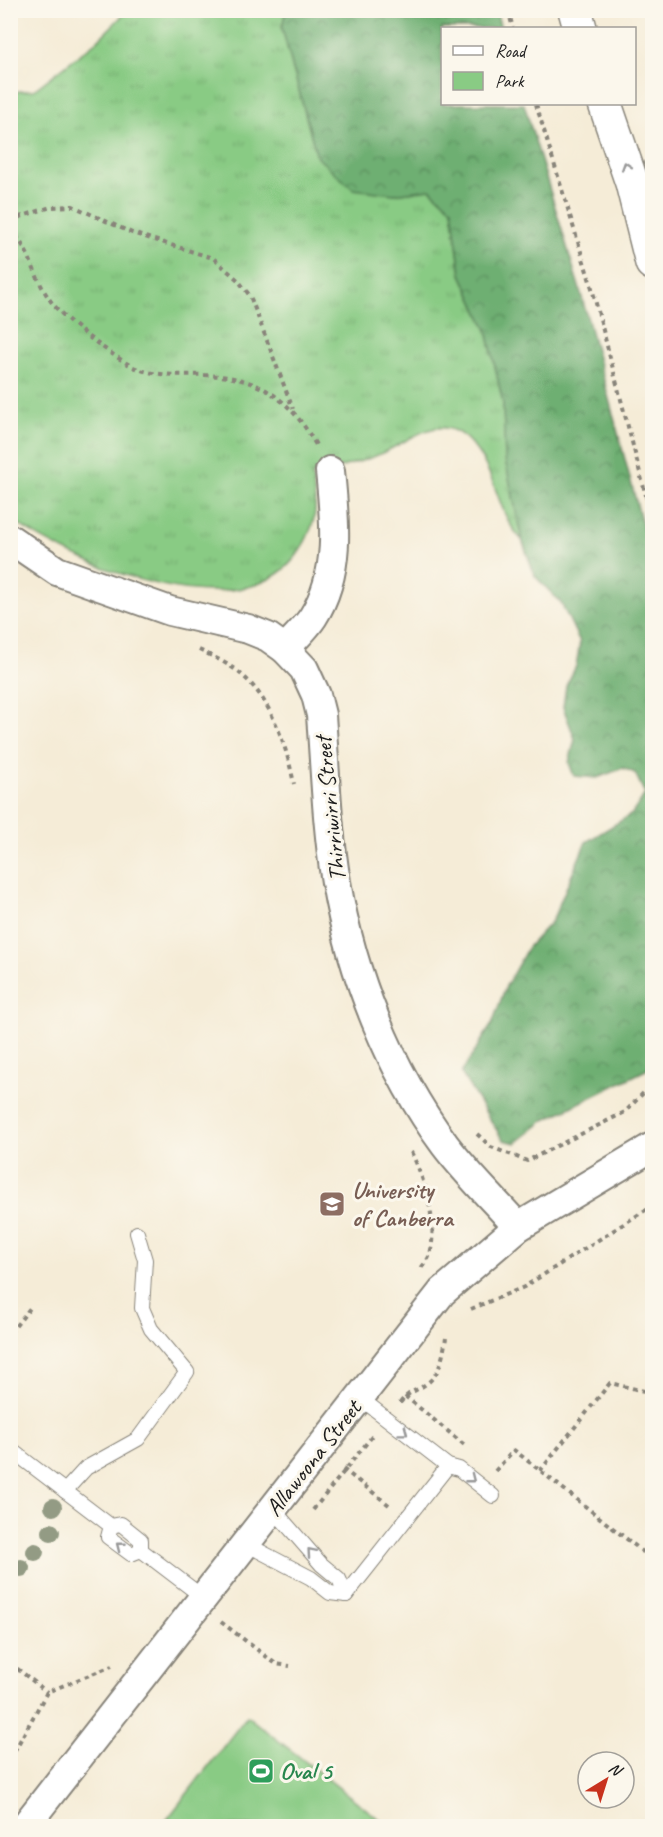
<svg xmlns="http://www.w3.org/2000/svg" width="663" height="1837" viewBox="0 0 663 1837" font-family="Caveat,sans-serif">
<style>
.grass{fill:url(#grass-tufts);stroke:#527450;stroke-width:1.5}
.forest{fill:url(#forest-crowns);stroke:#456647;stroke-width:1.5}
.park{fill:#89cb84;stroke:#527450;stroke-width:1.5}
.lines{fill:none;stroke-linecap:round;stroke-linejoin:round}
.lane-casing{stroke:#88847a;stroke-width:16}
.street-casing{stroke:#88847a;stroke-width:32}
.primary-casing{stroke:#88847a;stroke-width:36}
.path{stroke:#88847a;stroke-width:4;stroke-dasharray:4.5 4.5;stroke-linecap:butt}
.lane{stroke:#fff;stroke-width:14}
.street{stroke:#fff;stroke-width:28}
.primary{stroke:#fff;stroke-width:33}
.tree{fill:#939b84}
.oneway{stroke:#999}
.labels{text-anchor:middle;stroke-width:6;stroke-linejoin:round;paint-order:stroke}
.street-label{font-size:24px;fill:#1c1c1c;stroke:#fbf7ec}
.education-label{font-size:24px;font-weight:bold;fill:#785e54;stroke:#fbf7ec;text-anchor:start}
.leisure-label{font-size:24px;font-weight:bold;fill:#27864d;stroke:#fbf7ec;text-anchor:start}
</style>
<defs>
<pattern id="grass-tufts" width="24" height="20" patternUnits="userSpaceOnUse" patternTransform="scale(1.5)"><rect width="24" height="20" fill="#89cb84"/><path d="M3 7l-1-3M5 7V3M7 7l1-3M15 17l-1-3M17 17v-4M19 17l1-3" fill="none" stroke="#76ae71"/></pattern>
<pattern id="forest-crowns" width="20" height="18" patternUnits="userSpaceOnUse" patternTransform="scale(1.5)"><rect width="20" height="18" fill="#6eaf72"/><path d="M2 6a3 3 0 1 1 6 0M12 15a3 3 0 1 1 6 0" fill="none" stroke="#5a8e5d"/></pattern>
</defs>
<rect width="100%" height="100%" fill="#fbf7ec"/>
<filter id="ink" filterUnits="userSpaceOnUse"><feTurbulence type="fractalNoise" baseFrequency=".0167" numOctaves="2"/><feDisplacementMap in="SourceGraphic" scale="12" xChannelSelector="R" yChannelSelector="G"/><feConvolveMatrix kernelMatrix="1 2 1 2 8 2 1 2 1" color-interpolation-filters="sRGB"/></filter>
<filter id="wash" filterUnits="userSpaceOnUse"><feTurbulence type="fractalNoise" baseFrequency=".008" numOctaves="4" result="noise"/><feDisplacementMap in="SourceGraphic" scale="24" xChannelSelector="R" yChannelSelector="G"/><feGaussianBlur stdDeviation="1.35" result="paint"/><feColorMatrix in="noise" values="0 0 0 0 0 0 0 0 0 0 0 0 0 0 0 0 0 1.4 0 .05"/><feComposite in="paint" operator="in"/></filter>
<g filter="url(#wash)">
<rect width="100%" height="100%" fill="#f5ecd7"/>
<path class="grass" d="M127,11H286L282,28L317,157L394,194L430,189L452,209L461,274L487,330L503,403L505,459L522,540C500,518 498,485 482,459C446,399 416,441 373,457C354,464 332,470 312,475C317,508 318,520 301,549C247,638 74,565 11,519V92L34,90L97,41Z"/>
<polygon class="forest" points="286,11 496,11 501,28 442,28 442,104 524,104 580,290 652,561 652,1067 545,1120 516,1143 503,1140 461,1073 492,1024 506,986 528,947 552,921 586,842 632,814 645,794 635,773 623,768 597,778 574,776 569,763 575,739 563,707 566,686 576,666 580,642 561,603 535,576 522,540 505,459 503,403 487,330 461,274 452,209 430,189 394,194 353,189 317,157 282,28"/>
<polygon class="park" points="247,1716 388,1826 162,1826"/>
</g>
<g filter="url(#ink)">
<g class="lines">
<defs>
<g id="lane">
<polyline points="360,1398 448,1466 459,1469 493,1496"/>
<polyline points="10,1449 111,1526"/>
<polyline points="65,1491 86,1468 138,1439 187,1372 151,1329 142,1308 145,1260 137,1233"/>
<polyline points="273,1509 321,1564 339,1579 346,1595"/>
<polyline points="111,1526 108,1537 131,1554 141,1550"/>
<polyline points="111,1526 121,1524 141,1540 141,1550"/>
<polyline points="246,1544 311,1578 330,1593 346,1595"/>
<polyline points="141,1550 204,1598"/>
<polyline points="346,1595 448,1466"/>
</g>
<g id="street">
<path d="M10,539L57,571L170,611L248,629L268,637L285,649L304,669L316,695L321,715C325,770 327,828 336,882C352,975 389,1069 445,1145C467,1174 494,1200 518,1227"/>
<path d="M285,649C294,639 306,628 313,617C341,573 335,520 330,471"/>
<polyline points="25,1826 442,1292 518,1227 652,1147"/>
</g>
<g id="primary">
<polyline points="575,10 580,28"/>
<polyline points="605,104 632,183 652,263"/>
</g>
</defs>
<use href="#lane" class="lane-casing"/>
<use href="#street" class="street-casing"/>
<use href="#primary" class="primary-casing"/>
<g class="path">
<polyline points="508,10 513,28"/>
<polyline points="536,104 592,288 652,519"/>
<polyline points="10,220 51,207 73,206 132,233 213,258 238,280 250,296 293,409"/>
<path d="M10,229C32,252 32,273 48,297C62,320 105,350 128,364C152,378 178,374 204,375C259,376 291,399 317,447"/>
<path d="M199,650C214,657 230,664 243,676C272,701 287,748 294,784"/>
<polyline points="477,1134 491,1147 527,1161 625,1112 652,1084"/>
<path d="M411,1152C425,1179 438,1224 430,1254C429,1259 423,1265 420,1270"/>
<polyline points="471,1309 524,1287 652,1206"/>
<polyline points="10,1333 30,1308"/>
<polyline points="405,1396 467,1447"/>
<path d="M400,1403C411,1389 414,1393 426,1384C441,1374 443,1354 446,1338"/>
<polyline points="343,1469 389,1505"/>
<polyline points="495,1471 514,1450 652,1559"/>
<polyline points="540,1471 610,1383 644,1391 652,1397"/>
<polyline points="313,1510 374,1434"/>
<polyline points="221,1622 276,1664 290,1666"/>
<polyline points="10,1663 47,1692"/>
<polyline points="10,1759 47,1692 112,1666"/>
</g>
<use href="#lane" class="lane"/>
<use href="#street" class="street"/>
<use href="#primary" class="primary"/>
</g>
<g class="tree">
<circle cx="53" cy="1507" r="9"/>
<circle cx="51" cy="1532" r="9"/>
<circle cx="35" cy="1552" r="9"/>
<circle cx="21" cy="1568" r="9"/>
</g>
<defs><path id="oneway-chevron" d="M-2-3.5L2.5 0L-2 3.5" fill="none" stroke-width="1.6" stroke-linecap="round" stroke-linejoin="round" transform="scale(1.5)"/></defs>
<g class="oneway">
<use href="#oneway-chevron" transform="translate(626 166) rotate(-108)"/>
<use href="#oneway-chevron" transform="translate(404 1432) rotate(37)"/>
<use href="#oneway-chevron" transform="translate(471 1479) rotate(38)"/>
<use href="#oneway-chevron" transform="translate(120 1546) rotate(-142)"/>
<use href="#oneway-chevron" transform="translate(311 1552) rotate(-131)"/>
</g>
</g>
<defs>
<symbol id="university-square" viewBox="-11 -11 22 22"><rect x="-9" y="-9" width="18" height="18" rx="4" fill="#8d6e63" stroke="#fbf7ec"/><path d="M0-5L7-2L0 1L-7-2ZM-4 1L0 2.5L4 1V4Q0 6-4 4Z" fill="#fff"/></symbol>
<symbol id="stadium-square" viewBox="-11 -11 22 22"><rect x="-9" y="-9" width="18" height="18" rx="4" fill="#2e9e5b" stroke="#fbf7ec"/><path d="M0-5a6.5 5 0 1 0 0 10a6.5 5 0 1 0 0-10ZM-3.5-1.8h7v3.6h-7Z" fill="#fff"/></symbol>
</defs>
<g fill-rule="evenodd">
<use href="#university-square" x="317" y="1189" width="30" height="30"/>
<use href="#stadium-square" x="246" y="1756" width="30" height="30"/>
</g>
<g class="labels">
<g class="street-label">
<text transform="translate(330 809) rotate(-96)" y="8">Thirriwirri Street</text>
<text transform="translate(313 1458) rotate(-52)" y="8">Allawoona Street</text>
</g>
<g class="education-label">
<text x="352" y="1198">University<tspan x="352" dy="28">of Canberra</tspan></text>
</g>
<g class="leisure-label">
<text x="280" y="1779">Oval 5</text>
</g>
</g>
<rect width="663" height="1837" fill="none" stroke="#fbf7ec" stroke-width="36"/>
<rect x="441" y="27" width="195" height="78" fill="#fbf7ec" stroke="#a29f99" stroke-width="1.5"/>
<rect x="453" y="46" width="30" height="9" fill="#ffffff" stroke="#a29f99" stroke-width="1.5"/>
<text x="495" y="57" font-size="18" fill="#1c1c1c">Road</text>
<rect x="453" y="72" width="30" height="18" fill="#89cb84" stroke="#a29f99" stroke-width="1.5"/>
<text x="495" y="87" font-size="18" fill="#1c1c1c">Park</text>
<g transform="translate(606 1780) rotate(38)"><circle r="28" fill="#fbf7ec" stroke="#a29f99" stroke-width="1.5"/>
<path d="M0-4.5L10 22L0 15L-10 22Z" fill="#c8321e"/>
<text y="-9" font-size="16" font-weight="bold" text-anchor="middle" fill="#1c1c1c">N</text>
</g>
</svg>
